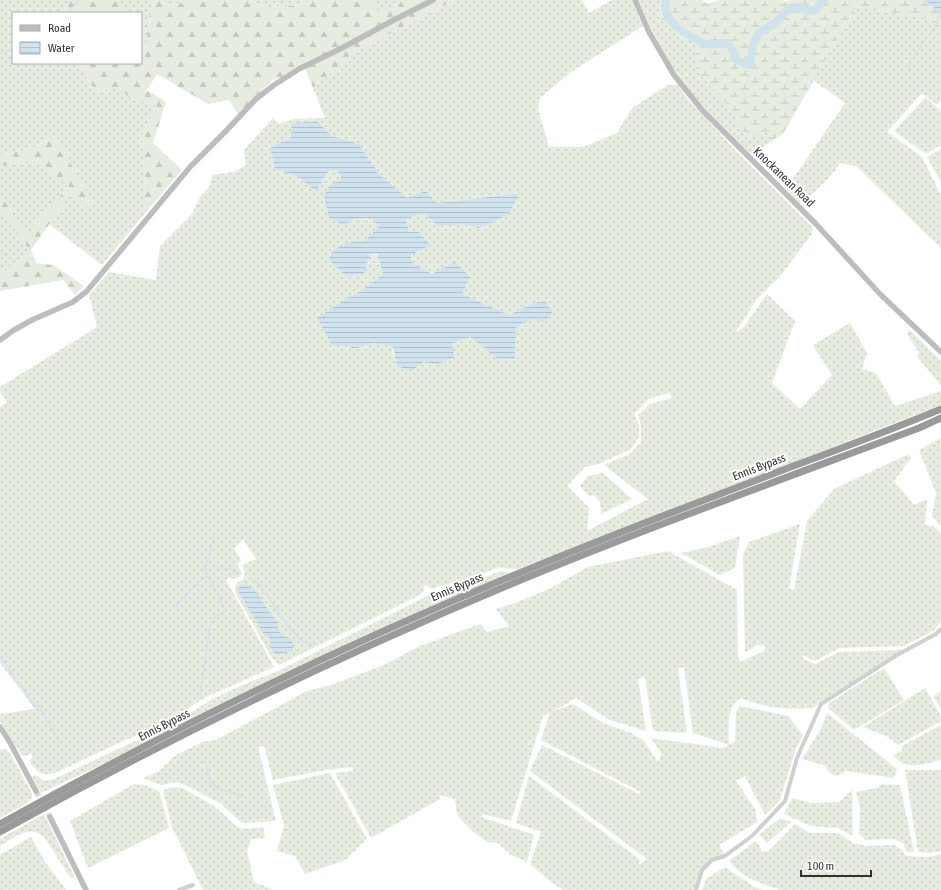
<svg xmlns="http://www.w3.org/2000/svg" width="941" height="890" viewBox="0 0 941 890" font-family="'Asap Condensed',sans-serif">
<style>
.grass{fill:url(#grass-dots);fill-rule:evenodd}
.forest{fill:url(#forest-firs)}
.wetland{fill:url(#wetland-marsh)}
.water{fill:url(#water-rules)}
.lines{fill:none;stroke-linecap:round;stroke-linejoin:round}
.stream{stroke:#cfe2ee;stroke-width:1.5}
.river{stroke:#cfe2ee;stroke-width:8}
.secondary-tunnel{stroke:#d6d6d6;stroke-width:5.5;stroke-dasharray:5.5 3;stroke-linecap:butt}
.street{stroke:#d0d0d0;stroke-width:4}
.secondary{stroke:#bdbdbd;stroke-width:5.5}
.highway{stroke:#9a9a9a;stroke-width:7}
.labels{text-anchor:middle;stroke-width:4;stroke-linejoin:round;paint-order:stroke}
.street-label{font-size:12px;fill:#333;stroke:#fff}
</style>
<defs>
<pattern id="grass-dots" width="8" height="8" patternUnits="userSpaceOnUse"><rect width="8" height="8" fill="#e6ecdf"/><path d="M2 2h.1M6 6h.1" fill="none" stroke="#c6cbc0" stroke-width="1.8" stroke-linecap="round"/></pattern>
<pattern id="forest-firs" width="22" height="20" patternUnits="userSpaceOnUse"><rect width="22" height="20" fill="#e6ecdf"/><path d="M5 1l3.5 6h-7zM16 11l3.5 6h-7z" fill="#c6cbc0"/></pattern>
<pattern id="wetland-marsh" width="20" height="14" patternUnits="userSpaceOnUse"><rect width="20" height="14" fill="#e6ecdf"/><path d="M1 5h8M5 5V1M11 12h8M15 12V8" fill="none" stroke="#c6cbc0"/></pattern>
<pattern id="water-rules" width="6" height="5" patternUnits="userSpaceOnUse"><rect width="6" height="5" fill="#cfe2ee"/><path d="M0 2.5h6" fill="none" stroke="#b2c2cd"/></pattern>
</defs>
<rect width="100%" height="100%" fill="#fff"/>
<g class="grass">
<polygon points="0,0 72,0 60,13 13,13 13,63 75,63 97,92 119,87 128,97 156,106 142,134 146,212 102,265 49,224 72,192 92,201 80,181 56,135 30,149 0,155"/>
<polygon points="118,0 154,0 151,9 145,53 141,46 141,13 124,13"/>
<polygon points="165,0 196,0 164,6"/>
<polygon points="250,0 302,0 301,5 267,7"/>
<polygon points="374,0 403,0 378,14"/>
<path d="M454,0H582L589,13L612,0H632L643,26L571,72L540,98L538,109L549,147H583L617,133L632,108L668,85H678L688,99L738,153L812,227V234L781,275L757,299L735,333L744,327L767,294L795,321L772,383L800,409L832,375L813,345L850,323L867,353L862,369L876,373L895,406L941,391V405L518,569L501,568L499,567L465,581L439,586L433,589L425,585L423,592L416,597L279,665L272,658L236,594C231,574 251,588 242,565L256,559L243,539L234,548L241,560L237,564L242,573L239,577L233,579L229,577L226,580L274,667L204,698L166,723L121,742L55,773C41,776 39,773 30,763V760L33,757L31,753L27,756H22L0,721V714L35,709L0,663V407L7,402L0,391V387L97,327L89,295L109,272L156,280L160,246L192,214L200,197L210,186L212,175L234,172L246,165L244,150L273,118L279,124L294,119L325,118L313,88L354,53ZM318,122L332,136L359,144L378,173L407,198L426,192L437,203L519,193L508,215L479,228L464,224L438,226L423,213L406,219L409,232L413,264L462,294L509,315L533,303L545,301L553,311L532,319L516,327L498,359L470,337L452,344L438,364L393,355V347L375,343L353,349L347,345L344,300L364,289L383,274L377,255L370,254L347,277L341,270L348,243L365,240L379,227L372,218L354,219L343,225L342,180L337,170L328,172L316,192L300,178L275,169L270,148ZM669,393L672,398L649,404L638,415L641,424V442L630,454L604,465L648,499L587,531L589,508L567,486L585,467L599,464L631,449L639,437V425L634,414L649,399Z"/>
<path d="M638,0H660L662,20L682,38L696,42V70L730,107L746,138L767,131L773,140L751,155C735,139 717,125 702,108C675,76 655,38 638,0Z"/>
<path d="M856,7L938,20L941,13V101L937,105L925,95L921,94L887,132L922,157L941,195V248L856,166L840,163C830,179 814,193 799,204L786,189L845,103L813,80L835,43L846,28Z"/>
<polygon points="926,97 941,111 941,145 926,154 894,131"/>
<polygon points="941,149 941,182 927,157"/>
<polygon points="34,162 69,186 28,234 12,215 11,210 0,194 0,166"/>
<polygon points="0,212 31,250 0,275"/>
<polygon points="909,329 941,361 941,386 917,356 919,352 907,334"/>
<polygon points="941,438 941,526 932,516 936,493 919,450"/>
<path d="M909,454L911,458L894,481L914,505L927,499L925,525L934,526L941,534V622L933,631L904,646L839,648L815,661L803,655L802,658L815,664L839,652L903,650L820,702L814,708C787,710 767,709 741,698C725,707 729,728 729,745L735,742L736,712L740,706L788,716L803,735L796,748L780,800L765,815L745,776L736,781L755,809L757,822L719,845L724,854C701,864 702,867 694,890H563L546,878L530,864L541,832L516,823L529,776L639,859V865L647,859L530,771L542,745L639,794L641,792L541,740L550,712L543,716L511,821L483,814L481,817L534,835L527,862L511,855L498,843L487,842L472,831L457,815L455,799L439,795L440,799L371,838L335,773L353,771V767L326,770L273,780L264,746L258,747L276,821L242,823L220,803L187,786L176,782L161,785L143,778L158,772L176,755L202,742L216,740L307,691L331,685L384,665L420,646L480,624L487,632L509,626L496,609L515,603L549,589L588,567L668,551L737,590L738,657L740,662L764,651L766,646L757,645L745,653L743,555L749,542L800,524L789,589L794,590L807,521L834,489ZM684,667L693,733L729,745L722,748L695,744L651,738L662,754L658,762L644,741L631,733L603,723L573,704L554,711L576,698L610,720L646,731L638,679L645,677L653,731L687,733L678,669Z"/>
<polygon points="603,473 632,499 601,514 600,502 594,495 589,496 580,486 588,476"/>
<polygon points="740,536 735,568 720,575 681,553 708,547"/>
<polygon points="501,571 509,573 41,793 32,776 35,775 45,781 54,779 178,721 212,699 238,687 278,671 435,592 464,585"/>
<polygon points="884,668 904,700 854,730 828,708 829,703"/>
<polygon points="925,688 941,716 941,721 898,745 888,737 863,727"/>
<polygon points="941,691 941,709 933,696"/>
<polygon points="827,713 897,769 894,778 846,771 836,776 828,772 826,766 802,759 821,729"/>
<path d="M941,725V760C924,764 906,771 893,756L902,751V746Z"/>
<polygon points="0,749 5,749 9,752 32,793 32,798 22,806 0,818"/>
<polygon points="905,770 941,770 941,851 931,853 918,852"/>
<polygon points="330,773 367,839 345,860 305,874 295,856 277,851 284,826 273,785"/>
<polygon points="134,784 144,785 159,791 169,828 88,868 70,821"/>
<polygon points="882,784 900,785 914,852 907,852 903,843 893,839 865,840 859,834 860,807 856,792 877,788"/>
<polygon points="171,787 182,788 213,805 235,825 242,829 264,827 265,838 251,839 247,851 254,882 272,889 272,890 203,890 172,827 163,791"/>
<polygon points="852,790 853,836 838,828 811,826 784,814 793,798 811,803 839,802"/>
<path d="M44,814L75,878L74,879L70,877L45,838C30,823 15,837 0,846V839Z"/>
<polygon points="780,818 791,822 767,843 759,835"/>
<path d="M795,824L810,833H838L853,843L866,846L894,845L902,850L906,856L928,857L941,854V890H780C761,884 741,877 729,861L756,841L760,847L762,852L769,851Z"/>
<polygon points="31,837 45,862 66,890 0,890 0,855"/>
<polygon points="725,867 753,886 763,890 702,890 706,879"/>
</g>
<g class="forest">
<polygon points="72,0 118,0 124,13 60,13"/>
<polygon points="154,0 165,0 164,6 196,0 250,0 267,7 301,5 302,0 374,0 379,13 403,0 454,0 354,53 313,88 305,68 271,81 238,114 229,100 208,104 157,74 147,90 166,102 153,143 182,170 146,212 142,134 156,106 128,97 119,87 97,92 75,63 141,63 141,46 145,52 151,9"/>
<polygon points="56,135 80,181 92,201 85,207 72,192 31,250 36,263 53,265 84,286 75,295 63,280 0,291 0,275 30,250 0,212 0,194 11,210 12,215 28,233 69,186 34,162 0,166 0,155 30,149"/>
</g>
<polygon class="wetland" points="660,0 702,0 707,4 719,0 783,0 785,2 790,0 924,0 941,13 938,20 856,7 846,28 835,43 783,134 773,140 767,131 746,138 730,107 696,70 696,42 682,38 662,20"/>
<g class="water">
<polygon points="924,0 941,0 941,13"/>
<polygon points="318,122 332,136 359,144 378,173 407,198 426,191 437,203 520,193 508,215 479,228 464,224 438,226 423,213 406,219 409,232 419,232 430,245 411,255 413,264 432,274 455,262 470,277 462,294 509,315 533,303 545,301 553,311 545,322 532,319 516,327 515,359 498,359 470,337 452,344 454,357 438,364 423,362 412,371 397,366 393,347 375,343 353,349 347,345 332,345 317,318 344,300 364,289 383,274 377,254 370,254 364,273 347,277 329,260 333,250 348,243 365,240 379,227 372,218 354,219 343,225 329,217 324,196 331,184 342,180 337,170 328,172 316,192 300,178 275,169 270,148 291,137 292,123"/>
<polygon points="244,584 254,589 278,624 278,631 284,636 291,639 293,644 293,650 286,653 275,655 271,648 270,638 263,633 239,593 239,586"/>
</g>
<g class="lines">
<g class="stream">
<polyline points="67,13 79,0"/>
<polyline points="0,54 13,49"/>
<polyline points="909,73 910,61 935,27 941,13"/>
<polyline points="0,252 15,261"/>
<polyline points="220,568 227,568 237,573"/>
<path d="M249,577C252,579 255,581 257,583C272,596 294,649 316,644"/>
<polyline points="174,609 191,590 207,576"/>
<polyline points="0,656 35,706 39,706 60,743"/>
<path d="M200,694L210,625L214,618L226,611L211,581L207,576L205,565C212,556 210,543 215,533"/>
<polyline points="205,761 210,781 216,788 243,796"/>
</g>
<path class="river" d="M666,0C666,4 665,11 667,15C671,26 696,41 707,44C713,46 721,42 728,43L733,51L735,59C739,62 743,61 747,65L750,64L753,43L760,32L775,23L789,8L800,7L809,11L815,10L824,0"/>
<polyline class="secondary-tunnel" points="36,791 50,817"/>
<g class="street">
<polyline points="179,890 193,885"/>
<polyline points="696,890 702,870 712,860 725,856 752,836 785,801 797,758 821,704 897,655 936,634 941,629"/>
</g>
<g class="secondary">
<polyline points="635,0 649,32 674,75 702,110 816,224 880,294 941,352"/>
<polyline points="0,340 14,330 32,320 73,302 87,291 190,167 225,132 256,99 274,85 299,69 342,48 392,21 433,0"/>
<polyline points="0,727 8,739 36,791"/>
<polyline points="50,817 86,890"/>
</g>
<g class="highway">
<path d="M0,824C166,732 336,648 512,576C606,537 701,501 796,465C845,447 893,429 941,409"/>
<path d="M0,832C163,741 332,659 504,587C641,530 780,480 919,428L941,418"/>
</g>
</g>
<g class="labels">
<g class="street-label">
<text transform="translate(784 177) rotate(44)" y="4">Knockanean Road</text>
<text transform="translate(759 467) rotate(-21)" y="4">Ennis Bypass</text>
<text transform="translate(457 587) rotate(-23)" y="4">Ennis Bypass</text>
<text transform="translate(164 725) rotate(-27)" y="4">Ennis Bypass</text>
</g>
</g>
<rect x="12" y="12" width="130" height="52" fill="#ffffff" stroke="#adadad"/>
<rect x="20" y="25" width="20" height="6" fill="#bdbdbd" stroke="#adadad"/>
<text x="48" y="32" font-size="12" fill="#333333">Road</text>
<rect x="20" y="42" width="20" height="12" fill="url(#water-rules)" stroke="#adadad"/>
<text x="48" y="52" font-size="12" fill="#333333">Water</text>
<path d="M801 870v6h70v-6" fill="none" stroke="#333333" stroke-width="2"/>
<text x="807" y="870" font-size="12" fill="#333333" stroke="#ffffff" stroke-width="3" paint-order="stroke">100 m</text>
</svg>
